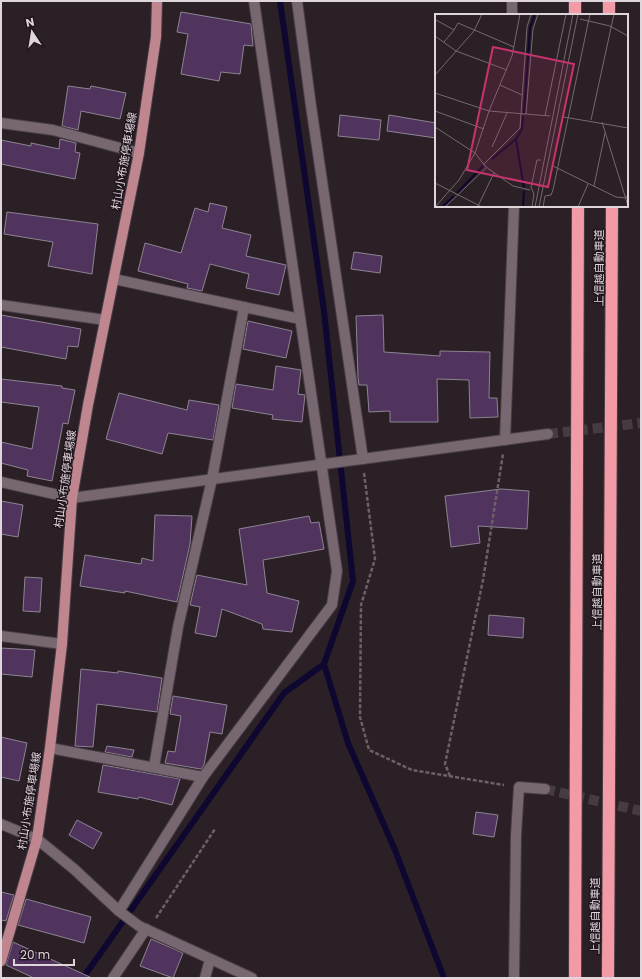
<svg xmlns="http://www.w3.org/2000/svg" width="642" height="979" viewBox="0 0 642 979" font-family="Poppins,'Noto Sans JP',sans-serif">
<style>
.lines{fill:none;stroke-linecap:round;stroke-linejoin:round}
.stream{stroke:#0e072f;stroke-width:6}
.building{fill:#50345e;stroke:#8c8491}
.minor-tunnel{stroke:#473b42;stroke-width:10;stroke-dasharray:10 5;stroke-linecap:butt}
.minor-casing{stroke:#493e45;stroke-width:12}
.major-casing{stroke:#493e45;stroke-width:12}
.highway-casing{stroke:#493e45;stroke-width:14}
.path{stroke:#6c6168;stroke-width:2.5;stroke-dasharray:4 2;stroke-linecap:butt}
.minor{stroke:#766770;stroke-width:10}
.major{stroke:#c08690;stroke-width:10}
.highway{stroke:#f29ba6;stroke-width:12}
.labels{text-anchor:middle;stroke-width:3;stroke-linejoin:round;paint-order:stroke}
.street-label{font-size:11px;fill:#dfd6db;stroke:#22161e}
.inset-river{fill:none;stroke:#0e072f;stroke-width:2}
.inset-road{fill:none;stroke:#74696f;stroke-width:1}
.view{fill:#c6346e;fill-opacity:0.15;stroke:#c6346e;stroke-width:2}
.inset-edge{fill:none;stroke:#dfd6db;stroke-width:2}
</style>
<rect width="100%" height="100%" fill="#2c2027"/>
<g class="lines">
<g class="stream">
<polyline points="324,664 348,743 395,850 444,978"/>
<polyline points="83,978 284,693 324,664 353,581 324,311 280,1"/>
</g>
</g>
<g class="building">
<polygon points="181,12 251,24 253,46 244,45 240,74 221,72 219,81 181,74 188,34 177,32"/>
<polygon points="68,86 90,89 91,86 126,93 120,119 81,111 78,130 62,126"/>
<polygon points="340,115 381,120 379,140 338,136"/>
<polygon points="389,115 436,123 436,138 387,131"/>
<polygon points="60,139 76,143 75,152 80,153 75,179 1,164 1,140 31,146 31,143 59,149"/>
<polygon points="210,203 227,207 222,228 251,235 246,256 286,265 279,295 246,288 249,274 210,264 202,291 187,288 188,284 138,271 145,243 181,253 195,208 208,212"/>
<polygon points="7,212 98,224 92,274 48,266 53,242 4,234"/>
<polygon points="354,252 382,256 380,273 351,269"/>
<polygon points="1,315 81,329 78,347 68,346 66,359 1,347"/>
<polygon points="383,315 384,352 440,356 440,351 490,352 489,398 497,398 498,417 470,418 469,380 437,379 438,422 390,422 390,411 369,412 367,385 359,385 358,377 356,316"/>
<polygon points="248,321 292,331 286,358 243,349"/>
<polygon points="276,366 301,370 298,394 305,395 302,422 272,419 273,415 232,408 236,384 273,390"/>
<polygon points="1,379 62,386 62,388 75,390 68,424 63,423 52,481 27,476 28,470 1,463 1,442 32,449 39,407 1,402"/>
<polygon points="119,393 187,410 189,400 219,405 213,440 168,433 162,454 106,439"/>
<polygon points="501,489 529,491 527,529 478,526 480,543 451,547 445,496"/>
<polygon points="1,501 23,505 18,537 1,534"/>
<polygon points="155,515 192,516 190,544 177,602 125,591 125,593 80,586 85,555 141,564 142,558 153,561"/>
<polygon points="309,516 311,523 319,522 324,549 263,560 267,593 299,601 292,632 263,629 262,624 222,609 216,637 195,633 200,607 190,605 197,575 247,585 239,529"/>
<polygon points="25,577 42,578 40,612 23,611"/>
<polygon points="489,615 524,618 523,638 488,635"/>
<polygon points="1,648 35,650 32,677 1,674"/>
<polygon points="81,669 118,673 118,671 162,678 157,712 97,704 93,747 75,746"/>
<polygon points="173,696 227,705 222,734 210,732 204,765 201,769 165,763 168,751 175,752 181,716 170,714"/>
<polygon points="1,737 27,743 19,781 1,777"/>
<polygon points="107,746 134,750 132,757 105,752"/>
<polygon points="103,765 180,779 172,805 139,797 138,799 98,792"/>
<polygon points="476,812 498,815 494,837 473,834"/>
<polygon points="77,820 102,833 93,849 69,835"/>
<polygon points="1,892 14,895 6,921 1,920"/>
<polygon points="26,899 91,917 84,943 18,925"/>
<polygon points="151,939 183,953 173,978 140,966"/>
<polygon points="13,942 92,978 34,978 6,965"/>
</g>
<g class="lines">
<g class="minor-tunnel">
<polyline points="548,434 641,423"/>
<polyline points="545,789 641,811"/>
</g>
<defs>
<g id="minor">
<polyline points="297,1 311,106 363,459"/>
<polyline points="512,1 512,15"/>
<polyline points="1,123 53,130 139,153"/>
<polyline points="114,279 300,319"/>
<polyline points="1,305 105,320"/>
<polyline points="505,440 514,206"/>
<polyline points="1,482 72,498 548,434"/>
<polyline points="1,636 62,644"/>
<polyline points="50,748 203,777"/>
<polyline points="154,767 178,627 212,479 244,307"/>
<polyline points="1,824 37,839 74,869 119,911 139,926 252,978"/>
<polyline points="119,911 203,777 332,605 337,571 254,1"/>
<polyline points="113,978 146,929"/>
<polyline points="205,978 210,959"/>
<polyline points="514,978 516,835 519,787 545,789"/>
</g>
<polyline id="major" points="1,961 37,839 50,748 62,644 72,498 88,405 139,153 156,37 157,1"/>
<g id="highway">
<polyline points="575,1 575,15"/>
<polyline points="609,1 609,15"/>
<polyline points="575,978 578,206"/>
<polyline points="608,978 612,206"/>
</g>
</defs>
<use href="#minor" class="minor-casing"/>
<use href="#major" class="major-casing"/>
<use href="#highway" class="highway-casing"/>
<g class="path">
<polyline points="364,473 375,559 361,605 360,717 369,750 412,770 504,785"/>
<polyline points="450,776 445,764 483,580 503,454"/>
<polyline points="156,918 215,829"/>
</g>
<use href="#minor" class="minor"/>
<use href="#major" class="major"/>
<use href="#highway" class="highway"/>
</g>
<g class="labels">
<g class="street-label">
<text transform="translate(124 161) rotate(-80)" y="4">村山小布施停車場線</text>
<text transform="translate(599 268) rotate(-90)" y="4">上信越自動車道</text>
<text transform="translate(65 479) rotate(-82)" y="4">村山小布施停車場線</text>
<text transform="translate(597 592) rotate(-90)" y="4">上信越自動車道</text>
<text transform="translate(29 801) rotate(-81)" y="4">村山小布施停車場線</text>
<text transform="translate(595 916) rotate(-90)" y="4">上信越自動車道</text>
</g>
</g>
<g transform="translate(435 14)">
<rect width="193" height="193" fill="#2c2027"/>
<path class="inset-river" d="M89,99L95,14L100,0M81,125L89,174M57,145L81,125L87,115L88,102M22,179L48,152M7,193L19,182M88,193L89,177"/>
<path class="inset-road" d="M145,5L175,12L193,22M1,6L19,16L9,28M19,16L23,9L79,33M0,22L21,37L72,56M0,61L39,17L47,0M65,71L87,81M0,79L54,97L115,102M0,97L49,115M91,100L98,15L103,0M110,102L131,0M129,103L193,114M156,106L179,0M167,108L193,192M0,113L40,139L51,153L78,172L95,176M57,133L72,99M49,150L85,114L92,13L96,0M118,152L181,183L191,184L193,180M0,169L47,193M159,172L170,119M43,192L59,159M0,193L24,166L40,139L54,97L77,42L85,0M10,193L52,153M97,193L99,180L96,173L102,146H106M100,193L138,0M104,193L143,0M108,193L110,182L116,181L118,176L155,0M143,193L153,170"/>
<path class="view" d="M58,33L139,50L113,173L32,156Z"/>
<rect width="193" height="193" class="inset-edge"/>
</g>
<rect width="642" height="979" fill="none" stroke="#dfd6db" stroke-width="4"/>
<g transform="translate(32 32) rotate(348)" stroke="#22161e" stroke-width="3" paint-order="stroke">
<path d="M0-3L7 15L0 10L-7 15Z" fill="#dfd6db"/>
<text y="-6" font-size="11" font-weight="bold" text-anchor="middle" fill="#dfd6db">N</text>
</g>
<path d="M14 959v6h60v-6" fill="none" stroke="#dfd6db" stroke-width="2"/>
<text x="20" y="959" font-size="12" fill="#dfd6db" stroke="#22161e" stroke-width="3" paint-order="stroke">20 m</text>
</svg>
